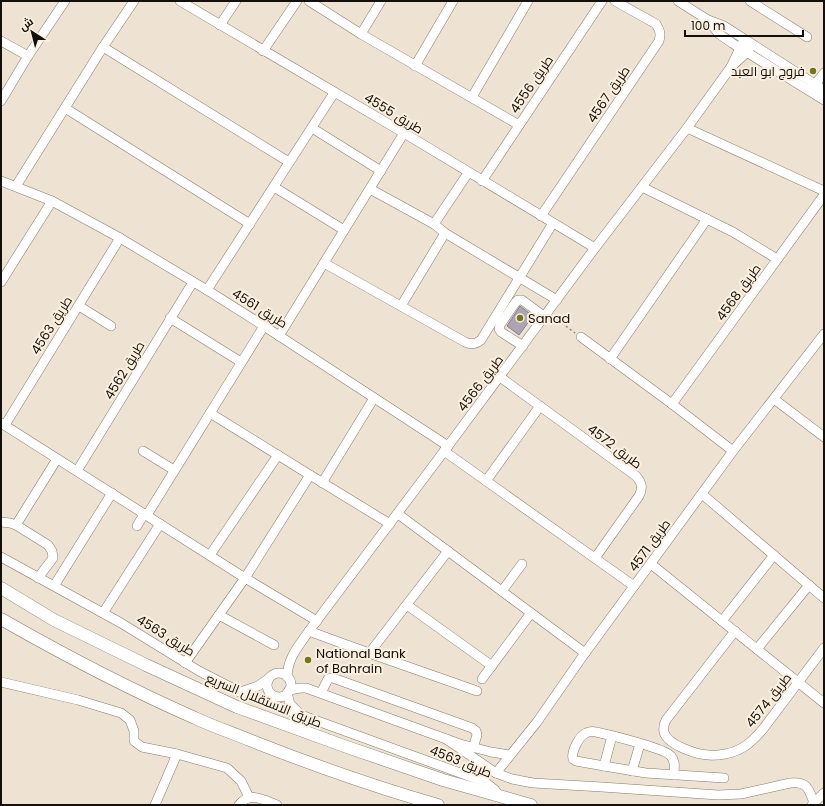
<svg xmlns="http://www.w3.org/2000/svg" width="825" height="806" viewBox="0 0 825 806" font-family="Poppins,Cairo,sans-serif">
<style>
.building{fill:#ada3b2;stroke:#897f8e}
.lines{fill:none;stroke-linecap:round;stroke-linejoin:round}
.minor-casing{stroke:#867b6d;stroke-width:10}
.major-casing{stroke:#867b6d;stroke-width:13}
.path{stroke:#8f877c;stroke-width:1.5;stroke-dasharray:2 3;stroke-linecap:butt}
.minor{stroke:#fff;stroke-width:9}
.major{stroke:#fff;stroke-width:12}
.poi-dot{fill:#73761e;stroke:#fbf0e0;stroke-width:1.5}
.labels{text-anchor:middle;stroke-width:4;stroke-linejoin:round;paint-order:stroke}
.poi-label{font-size:13px;fill:#130f0a;stroke:#fbf0e0;text-anchor:start}
.street-label{font-size:13px;fill:#130f0a;stroke:#fbf0e0}
</style>
<rect width="100%" height="100%" fill="#eee3d3"/>
<polygon class="building" points="520,306 533,316 519,335 507,326"/>
<g class="lines">
<defs>
<g id="minor">
<polyline points="180,1 404,133 595,248"/>
<polyline points="309,1 361,34 519,125"/>
<polyline points="678,1 708,20 724,26 824,90"/>
<polyline points="750,1 807,37"/>
<polyline points="708,20 719,34 732,43 824,100"/>
<polyline points="220,25 236,1"/>
<polyline points="361,34 381,1"/>
<polyline points="1,41 28,56"/>
<polyline points="742,44 731,67 747,52 750,47"/>
<polyline points="103,47 289,162"/>
<polyline points="263,51 297,1"/>
<polyline points="415,66 453,1"/>
<polyline points="812,88 824,73"/>
<polyline points="472,97 528,1"/>
<polyline points="1,101 28,56 65,1"/>
<polyline points="65,108 250,224"/>
<polyline points="312,128 381,171"/>
<polyline points="687,128 824,191"/>
<polyline points="1,181 52,201 120,238 207,290 264,326 448,446"/>
<polyline points="482,181 602,1"/>
<polyline points="16,186 103,47 134,1"/>
<polyline points="274,187 344,230"/>
<polyline points="642,187 733,232 777,259"/>
<polyline points="370,189 434,224 445,233 557,300"/>
<path d="M541,216L659,41C661,34 660,30 656,24L615,1"/>
<polyline points="434,224 468,173"/>
<path d="M324,263L465,342C471,345 476,344 481,340L553,223"/>
<polyline points="1,282 52,201"/>
<polyline points="207,290 334,93"/>
<polyline points="79,306 111,326"/>
<polyline points="401,306 445,233"/>
<polyline points="170,318 241,362"/>
<polyline points="279,336 404,133"/>
<polyline points="581,337 672,404 733,451"/>
<polyline points="523,346 501,332 499,329 500,325 515,303 518,300 522,300 545,317"/>
<polyline points="610,359 707,219"/>
<path d="M500,377L636,476C642,483 643,488 639,496L595,558"/>
<polyline points="774,399 824,437"/>
<polyline points="672,404 824,195"/>
<polyline points="210,413 310,475 390,524"/>
<polyline points="1,423 245,578 317,621"/>
<polyline points="5,425 120,238"/>
<polyline points="143,451 174,470"/>
<polyline points="444,451 634,586"/>
<polyline points="77,471 193,282"/>
<polyline points="486,481 540,406"/>
<polyline points="322,483 374,398"/>
<polyline points="702,494 824,598"/>
<polyline points="398,514 585,653"/>
<polyline points="147,515 264,326"/>
<polyline points="1,522 10,523 16,525 48,545 52,551 53,558 38,578"/>
<polyline points="16,525 57,459"/>
<polyline points="137,526 144,514"/>
<polyline points="210,555 278,455"/>
<polyline points="1,557 121,623 199,671 240,692 279,707 485,782 495,790 498,795"/>
<polyline points="651,564 824,703"/>
<polyline points="54,586 112,493"/>
<polyline points="502,591 522,564"/>
<polyline points="407,605 492,666"/>
<polyline points="103,613 160,524"/>
<polyline points="219,615 274,645"/>
<polyline points="722,621 774,555"/>
<path d="M309,631C364,652 421,671 477,691"/>
<path d="M735,631L666,720C664,724 663,727 664,732C667,745 698,755 709,755C714,756 720,755 725,754C742,751 752,742 763,729L824,648"/>
<polyline points="757,649 809,585"/>
<polyline points="370,654 374,647 448,551"/>
<polyline points="185,663 245,578 310,475"/>
<circle cx="279" cy="685" r="12"/>
<path d="M287,677C288,657 298,647 309,631L448,446L595,248L687,128L731,67"/>
<polyline points="482,679 531,613"/>
<polyline points="1,682 78,700 121,713 130,720 134,731 134,741 142,747 177,754 227,768 241,781 249,797"/>
<polyline points="289,690 301,688 306,688 460,744 491,752 510,755"/>
<polyline points="240,692 258,686 268,679"/>
<polyline points="287,693 290,704 299,713"/>
<polyline points="321,693 328,679 331,678 333,678 472,728 476,731 477,735 473,748"/>
<path d="M446,739L496,773L512,779L533,783L602,787L718,795L741,794L790,783C807,781 809,789 814,803"/>
<polyline points="604,766 612,736"/>
<polyline points="632,771 640,744"/>
<polyline points="496,773 537,722 585,653 733,451 824,334"/>
<path d="M674,775C674,768 676,762 671,756C664,748 610,735 596,732C593,731 590,731 586,733C579,736 571,752 573,759L576,761L604,766L646,773L724,778"/>
<polyline points="155,805 177,754"/>
<path d="M239,805C249,791 264,800 277,805"/>
<polyline points="812,805 824,793"/>
</g>
<g id="major">
<polyline points="1,588 54,620 146,665 237,707 347,747 443,780 531,805"/>
<path d="M1,619C64,655 129,689 195,718C214,727 233,733 252,741C313,765 375,787 438,805"/>
</g>
</defs>
<use href="#minor" class="minor-casing"/>
<use href="#major" class="major-casing"/>
<polyline class="path" points="554,317 575,333"/>
<use href="#minor" class="minor"/>
<use href="#major" class="major"/>
</g>
<g class="poi-dot">
<circle cx="813" cy="71" r="4"/>
<circle cx="520" cy="318" r="4"/>
<circle cx="308" cy="660" r="4"/>
</g>
<g class="labels">
<g class="poi-label">
<text x="805" y="76" text-anchor="end">فروج ابو العبد</text>
<text x="528" y="323">Sanad</text>
<text x="316" y="658">National Bank<tspan x="316" dy="15">of Bahrain</tspan></text>
</g>
<g class="street-label">
<text transform="translate(531 84) rotate(-56)" y="5">طريق 4556</text>
<text transform="translate(608 94) rotate(-56)" y="5">طريق 4567</text>
<text transform="translate(394 113) rotate(31)" y="5">طريق 4555</text>
<text transform="translate(738 292) rotate(-54)" y="5">طريق 4568</text>
<text transform="translate(260 308) rotate(32)" y="5">طريق 4561</text>
<text transform="translate(51 325) rotate(-58)" y="5">طريق 4563</text>
<text transform="translate(124 370) rotate(-59)" y="5">طريق 4562</text>
<text transform="translate(480 383) rotate(-53)" y="5">طريق 4566</text>
<text transform="translate(615 446) rotate(37)" y="5">طريق 4572</text>
<text transform="translate(649 545) rotate(-54)" y="5">طريق 4571</text>
<text transform="translate(166 635) rotate(32)" y="5">طريق 4563</text>
<text transform="translate(264 700) rotate(22)" y="5">طريق الاستقلال السريع</text>
<text transform="translate(768 700) rotate(-52)" y="5">طريق 4574</text>
<text transform="translate(461 761) rotate(22)" y="5">طريق 4563</text>
</g>
</g>
<rect width="825" height="806" fill="none" stroke="#130f0a" stroke-width="4"/>
<g transform="translate(32 32) rotate(324)" stroke="#fbf0e0" stroke-width="3" paint-order="stroke">
<path d="M0-3L7 15L0 10L-7 15Z" fill="#130f0a"/>
<text y="-6" font-size="11" font-weight="bold" text-anchor="middle" fill="#130f0a">ش</text>
</g>
<path d="M685 30v6h118v-6" fill="none" stroke="#130f0a" stroke-width="2"/>
<text x="691" y="30" font-size="12" fill="#130f0a" stroke="#fbf0e0" stroke-width="3" paint-order="stroke">100 m</text>
</svg>
